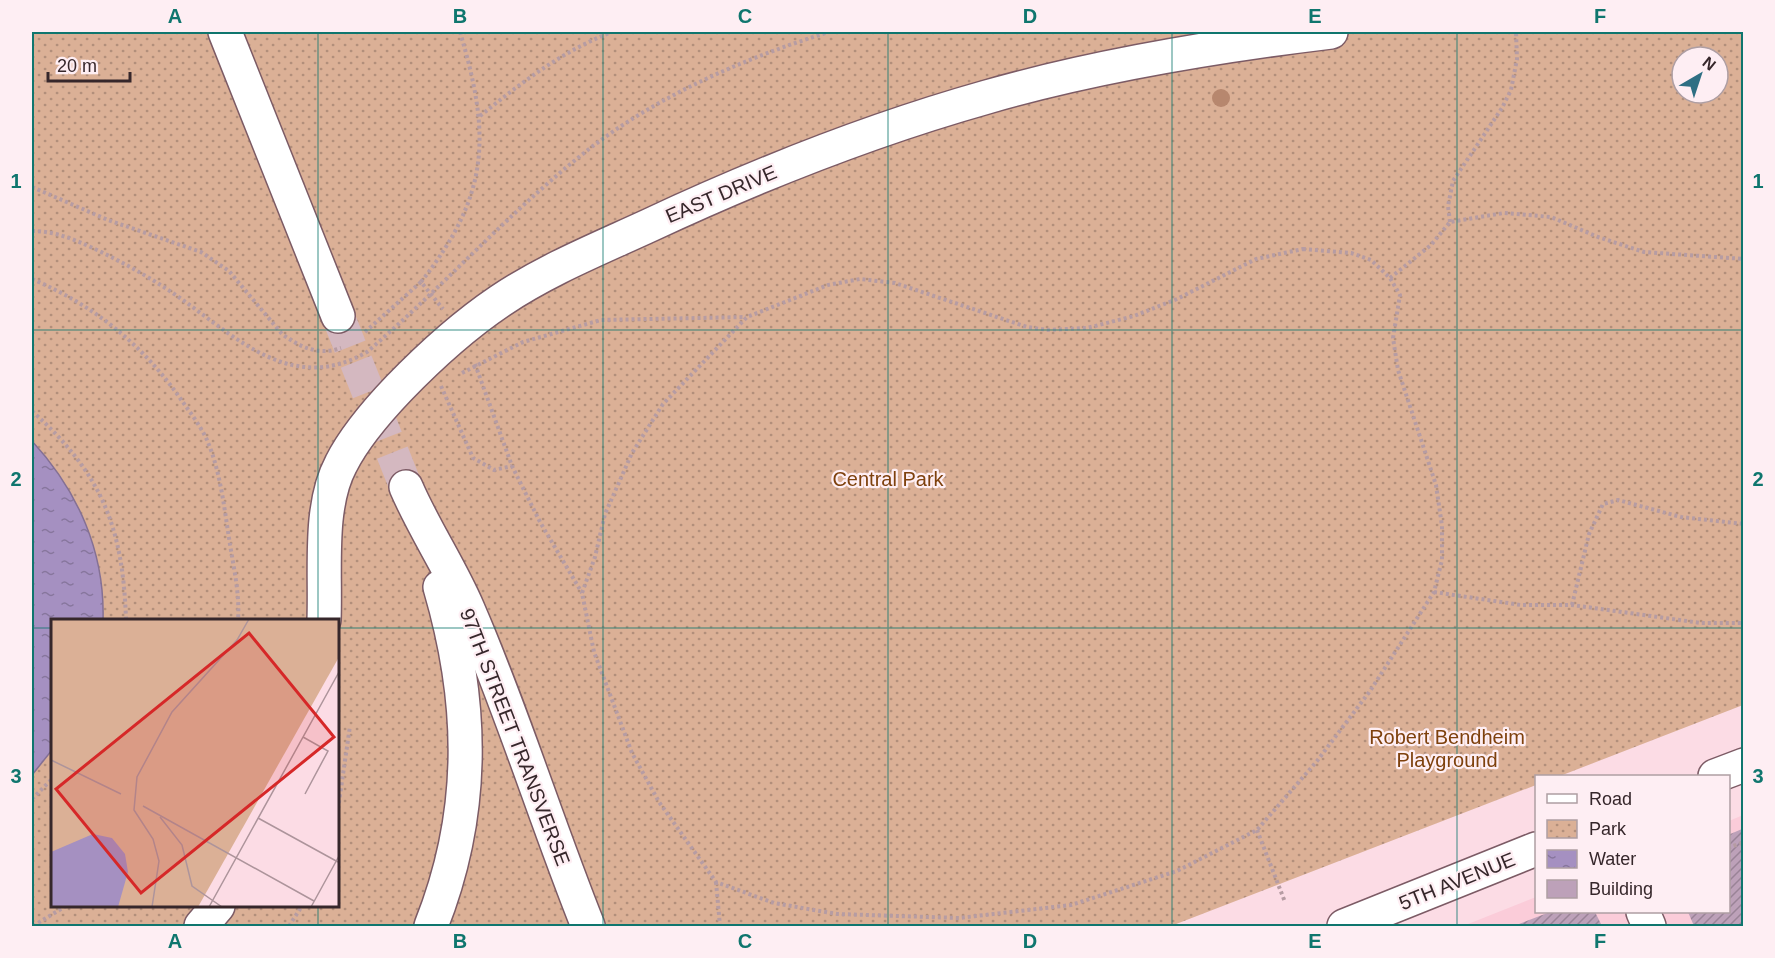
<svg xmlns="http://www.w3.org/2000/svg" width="1775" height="958" viewBox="0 0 1775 958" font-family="Arial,sans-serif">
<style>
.built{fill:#fbccd9}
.park{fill:url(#park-dots);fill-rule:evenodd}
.water{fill:url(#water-ripples);stroke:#847094;stroke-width:1.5}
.building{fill:url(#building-hatch)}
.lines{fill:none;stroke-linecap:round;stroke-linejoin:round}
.major-tunnel{stroke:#d4b8c0;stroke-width:33;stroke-dasharray:33 16;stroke-linecap:butt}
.minor-casing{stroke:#7c5b65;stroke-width:36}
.major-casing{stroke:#7c5b65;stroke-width:36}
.path{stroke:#b69ca3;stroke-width:4;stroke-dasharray:3 3;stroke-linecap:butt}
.minor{stroke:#fff;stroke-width:33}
.major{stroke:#fff;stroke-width:33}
.tree{fill:#b7876e}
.grid{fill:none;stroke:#0f766e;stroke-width:1.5;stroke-opacity:0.55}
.labels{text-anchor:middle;stroke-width:4.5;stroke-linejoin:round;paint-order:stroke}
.street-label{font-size:20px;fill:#36272b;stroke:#feeef3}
.park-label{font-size:20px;fill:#7e410d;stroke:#feeef3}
.inset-road{fill:none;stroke:#ad949b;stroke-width:1.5}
.view{fill:#d62828;fill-opacity:0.15;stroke:#d62828;stroke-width:3}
.inset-edge{fill:none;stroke:#36272b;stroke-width:3}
.neatline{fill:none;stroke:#0f766e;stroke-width:2}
.grid-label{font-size:20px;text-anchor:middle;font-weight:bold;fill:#0f766e}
</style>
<defs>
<pattern id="park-dots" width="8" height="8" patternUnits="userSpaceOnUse" patternTransform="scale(1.5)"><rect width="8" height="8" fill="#dbb096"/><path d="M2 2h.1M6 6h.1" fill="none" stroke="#b28f7b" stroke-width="1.8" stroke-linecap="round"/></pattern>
<pattern id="water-ripples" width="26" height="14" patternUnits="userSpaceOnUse" patternTransform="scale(1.5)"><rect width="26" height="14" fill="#a590c1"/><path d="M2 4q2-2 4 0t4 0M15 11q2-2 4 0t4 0" fill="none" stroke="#87769d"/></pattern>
<pattern id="building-hatch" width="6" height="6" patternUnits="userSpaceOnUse" patternTransform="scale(1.5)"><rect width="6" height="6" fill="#bda1b9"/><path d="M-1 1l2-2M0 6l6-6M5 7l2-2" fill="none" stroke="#9a8397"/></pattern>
</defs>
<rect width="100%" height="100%" fill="#fcdce5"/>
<polygon class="built" points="1743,815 1743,926 1463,926 1536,897 1536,912 1728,912 1729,821"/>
<path class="park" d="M32,32H1743V705L1560,776H1536V785L1171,926H32ZM1682,57H1718V93H1682ZM52,620H338V906H52Z"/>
<path class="water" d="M32,441C78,491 105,552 103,620H52V750L32,775Z"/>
<g class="building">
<polygon points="1742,829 1744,926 1694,926 1688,912 1728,912 1728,835"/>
<polygon points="1550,912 1595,912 1602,926 1514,926"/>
</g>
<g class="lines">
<polyline class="major-tunnel" points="338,316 406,487"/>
<defs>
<g id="minor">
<path d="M324,620C326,572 318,507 341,464C355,436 377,411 399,388C430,356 463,326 500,301C546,270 598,249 648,226C757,175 870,130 987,97C1098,65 1216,46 1331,32"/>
<polyline points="1643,912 1649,926"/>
<polyline points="201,926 218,906"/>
</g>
<g id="major">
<polyline points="225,32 338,316"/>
<path d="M406,487C424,529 450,567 468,609C513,713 546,821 588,926"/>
<polyline points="1715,776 1744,765"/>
<path d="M431,926C476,813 474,703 440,587"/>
<polyline points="1344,926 1536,849"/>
</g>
</defs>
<use href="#minor" class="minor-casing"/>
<use href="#major" class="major-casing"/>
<g class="path">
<path d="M480,116C521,83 562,51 612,32"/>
<path d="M32,187L108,220L201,252L229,271L282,334C300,347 318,356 341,348"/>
<polyline points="1450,222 1448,206 1453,181 1502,108 1511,90 1517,59 1516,32"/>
<path d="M32,231C55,231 76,240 97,250C126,264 153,279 180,298C238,339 293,395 367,352C443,287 510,211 589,149C659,95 745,58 829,32"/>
<polygon points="1303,249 1351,253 1371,260 1390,278 1400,295 1393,338 1398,370 1436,485 1442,526 1442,560 1434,592 1370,691 1317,761 1257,830 1177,871 1071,905 959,918 837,914 774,903 716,882 659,802 632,753 594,652 582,593 595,557 605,514 632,453 663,404 747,317 828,285 860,279 895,283 1027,327 1047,330 1087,328 1134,316 1177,299 1256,259"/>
<polyline points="1390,278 1431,245 1450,222 1504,213 1551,217 1598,237 1644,252 1744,259"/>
<path d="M32,279C93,305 141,343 180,398C189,411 200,425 207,440C220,470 224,506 229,538C233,565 240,593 238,620"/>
<path d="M421,282C490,194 491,136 460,32"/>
<polyline points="365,332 421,282 443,309"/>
<polyline points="475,364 512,466 540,522 582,593"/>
<polyline points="462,373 523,342 601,320 746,317"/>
<polyline points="441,386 473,458 494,470 512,466"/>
<path d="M32,411C102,474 123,527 126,620"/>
<polyline points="1434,592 1521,605 1572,605 1701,623 1744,623"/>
<polyline points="1572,605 1589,534 1603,504 1618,500 1681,517 1744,524"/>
<polyline points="32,799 52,779"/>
<polyline points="338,809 350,726"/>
<polyline points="1257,830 1285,902"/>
<polyline points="1728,848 1744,842"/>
<polyline points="716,882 720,926"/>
<polyline points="33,926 66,906"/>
<polyline points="289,926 302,906"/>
</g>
<use href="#minor" class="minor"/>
<use href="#major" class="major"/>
</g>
<circle class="tree" cx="1221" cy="98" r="9"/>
<path class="grid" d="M318,32V620M603,32V926M888,32V926M1172,32V926M1457,32V926M32,330H1744M32,628H52M338,628H1744M318,906V926"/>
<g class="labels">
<g class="street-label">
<text transform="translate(721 194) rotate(-23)" y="7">EAST DRIVE</text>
<text transform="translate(515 737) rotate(69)" y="7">97TH STREET TRANSVERSE</text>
<text transform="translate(1457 881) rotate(-22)" y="7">5TH AVENUE</text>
</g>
<g class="park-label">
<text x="888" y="486">Central Park</text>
<text x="1447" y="744">Robert Bendheim<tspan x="1447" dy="23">Playground</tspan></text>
</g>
</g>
<g transform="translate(51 619)">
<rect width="288" height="288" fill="#fcdce5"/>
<path d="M0,0H288V38L147,288H0Z" fill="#dbb096"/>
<path d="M42,215L61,219L74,235L77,253L67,288H0V233Z" fill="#a590c1"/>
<path class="inset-road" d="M252,118L277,132L254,175M0,141L70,175M92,187L263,282M109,198L131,226L141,267L171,288M207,199L287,243M101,288L108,242L102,220L83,191L86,158L121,93L186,21L198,0M158,288L288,53M260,288L288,237"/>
<path class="view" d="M198,14L283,118L90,274L5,170Z"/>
<rect width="288" height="288" class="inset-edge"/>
</g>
<rect width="1775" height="958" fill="none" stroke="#feeef3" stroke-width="66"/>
<rect x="1535" y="775" width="195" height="138" fill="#feeef3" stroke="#ae9ea3" stroke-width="1.5"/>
<rect x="1547" y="794" width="30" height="9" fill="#ffffff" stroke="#ae9ea3" stroke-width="1.5"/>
<text x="1589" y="805" font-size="18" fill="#36272b">Road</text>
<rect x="1547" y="820" width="30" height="18" fill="url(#park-dots)" stroke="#ae9ea3" stroke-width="1.5"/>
<text x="1589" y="835" font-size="18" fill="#36272b">Park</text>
<rect x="1547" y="850" width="30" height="18" fill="url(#water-ripples)" stroke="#ae9ea3" stroke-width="1.5"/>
<text x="1589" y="865" font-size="18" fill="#36272b">Water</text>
<rect x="1547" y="880" width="30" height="18" fill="#bda1b9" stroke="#ae9ea3" stroke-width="1.5"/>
<text x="1589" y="895" font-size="18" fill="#36272b">Building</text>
<g transform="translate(1700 75) rotate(39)"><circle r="28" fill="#feeef3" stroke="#ae9ea3" stroke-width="1.5"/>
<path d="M0-4.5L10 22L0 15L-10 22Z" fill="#2f6f83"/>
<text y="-9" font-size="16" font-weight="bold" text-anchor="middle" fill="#36272b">N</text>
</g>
<path d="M48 72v9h82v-9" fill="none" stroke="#36272b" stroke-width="3"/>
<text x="57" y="72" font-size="18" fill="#36272b" stroke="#feeef3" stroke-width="4.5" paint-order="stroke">20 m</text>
<rect x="33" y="33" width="1709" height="892" class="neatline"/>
<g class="grid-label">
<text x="175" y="23">A</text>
<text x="460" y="23">B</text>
<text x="745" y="23">C</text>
<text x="1030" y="23">D</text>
<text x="1315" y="23">E</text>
<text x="1600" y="23">F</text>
<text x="16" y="188">1</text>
<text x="1758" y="188">1</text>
<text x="16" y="486">2</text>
<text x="1758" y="486">2</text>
<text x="16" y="783">3</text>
<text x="1758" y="783">3</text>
<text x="175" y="948">A</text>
<text x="460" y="948">B</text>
<text x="745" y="948">C</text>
<text x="1030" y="948">D</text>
<text x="1315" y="948">E</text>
<text x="1600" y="948">F</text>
</g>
</svg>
